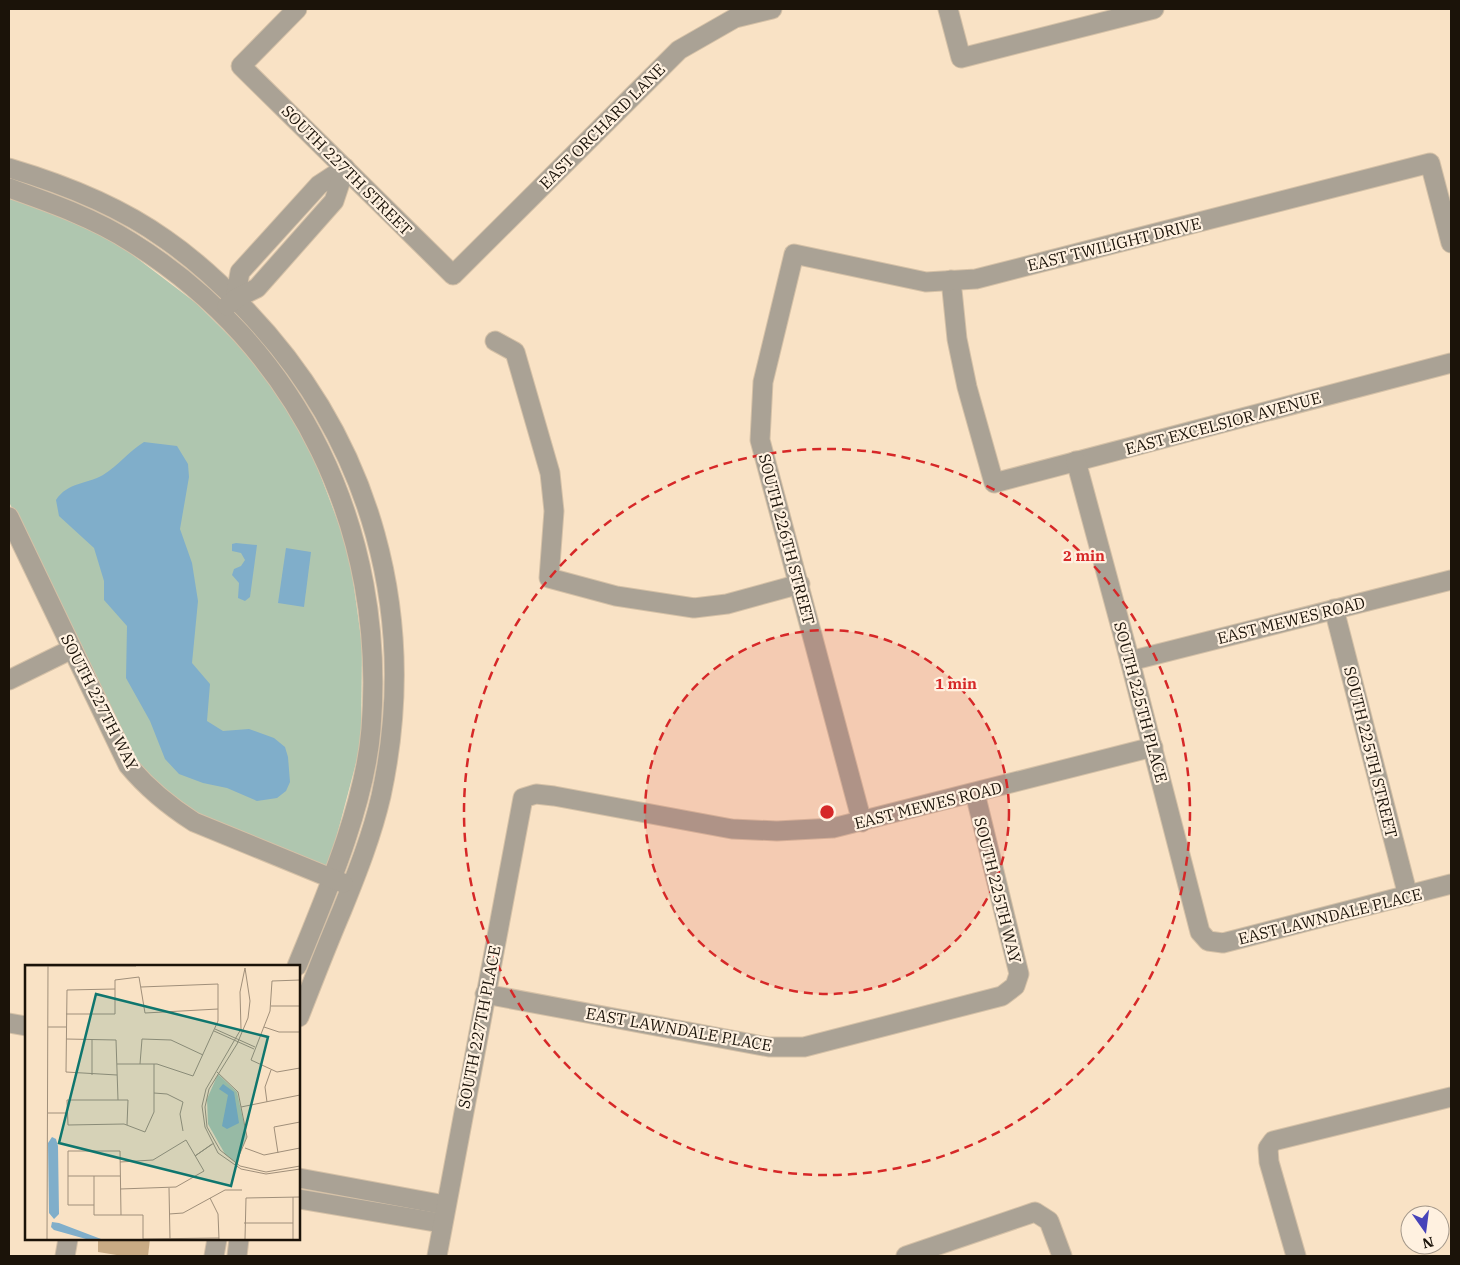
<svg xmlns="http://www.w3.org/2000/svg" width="1460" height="1265" viewBox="0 0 1460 1265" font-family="'IBM Plex Serif',serif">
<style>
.green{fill:#afc6af}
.water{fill:#80aeca}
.building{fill:#c9ab84}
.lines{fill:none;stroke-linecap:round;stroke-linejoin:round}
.minor-casing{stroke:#d5c1a7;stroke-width:21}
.minor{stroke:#aaa295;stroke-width:19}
.ring{fill:none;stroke:#d62828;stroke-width:2.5;stroke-dasharray:9 6}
.labels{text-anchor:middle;stroke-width:4.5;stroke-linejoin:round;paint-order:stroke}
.street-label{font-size:16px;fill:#1b1309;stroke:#fff1e0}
.inset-road{fill:none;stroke:#a08f7a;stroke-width:1}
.view{fill:#0f766e;fill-opacity:0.15;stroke:#0f766e;stroke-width:2.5}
.inset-edge{fill:none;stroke:#1b1309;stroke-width:2.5}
.centre{fill:#d62828;stroke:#fff1e0;stroke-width:2.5}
.ring-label{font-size:15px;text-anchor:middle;font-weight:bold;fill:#d62828;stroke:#fff1e0;stroke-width:4.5;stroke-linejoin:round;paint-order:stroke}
</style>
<rect width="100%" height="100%" fill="#f9e2c5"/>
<polygon class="green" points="9,195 113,240 196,303 258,364 309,445 349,551 362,645 361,744 328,869 192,814 136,764 9,502"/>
<g class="water">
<path d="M144,442L177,446L188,464L189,477L180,529L192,563L198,601L192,663L210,684L207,721L223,731L249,729L274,738L285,747L288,757L290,782L286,791L277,798L257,801L227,788L203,783L179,774L165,759L150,721L126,678L127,626L104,600V581L94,548L59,516L56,500C68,482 85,485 103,475C118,466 129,451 144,442Z"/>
<polygon points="236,543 257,545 250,597 245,601 238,598 239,583 232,575 234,569 241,566 245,560 241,553 232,551 232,544"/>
<polygon points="286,548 311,552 304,607 278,603"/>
</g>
<polygon class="building" points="98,1239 150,1239 148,1256 123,1256 98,1252"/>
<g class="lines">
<defs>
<g id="minor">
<polyline points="297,9 241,66 453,275 679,50 735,18 772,9"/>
<polyline points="948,9 961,58 1154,9"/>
<path d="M9,168C63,184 119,206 165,239C194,259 220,283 244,308C372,440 420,616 381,796C372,835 357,873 342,910C327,945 313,981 299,1017"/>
<path d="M9,188C51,203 94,218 131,242C300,347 387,532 371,729C365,805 326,895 297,966"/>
<polyline points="951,280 957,339 967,387 994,483 1451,363"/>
<polyline points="235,299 240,272 319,185 345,168"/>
<polyline points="227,306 235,299 257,288 334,201 345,168"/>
<polyline points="495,341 515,352 550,473 554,511 549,578 616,596 694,608 727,604 800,584"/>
<polyline points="1076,461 1130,661 1200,932 1208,941 1223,943 1451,884"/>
<path d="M9,517L128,765C147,788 169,806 194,822L343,883"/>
<polyline points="1334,609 1408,896"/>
<polyline points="1130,661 1451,580"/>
<polyline points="9,680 72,649"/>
<polyline points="862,822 760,440 763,382 794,254 926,282 976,279 1430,163 1451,243"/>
<polyline points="485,994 769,1047 804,1047 1002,996 1015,986 1019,974 975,793"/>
<polyline points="9,1023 26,1026"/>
<polyline points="299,1178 445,1205"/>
<polyline points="299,1199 441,1223"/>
<polyline points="65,1256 68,1239"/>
<polyline points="214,1256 217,1239"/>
<polyline points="237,1256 239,1239"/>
<polyline points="437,1256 523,798 536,794 554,796 732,829 777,831 833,828 1153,747"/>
<polyline points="906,1256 1035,1212 1049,1221 1062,1256"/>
<polyline points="1296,1256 1269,1162 1268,1148 1273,1141 1451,1097"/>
</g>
</defs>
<use href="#minor" class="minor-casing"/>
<use href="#minor" class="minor"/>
</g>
<circle cx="827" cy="812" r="182" fill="#d62828" fill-opacity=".12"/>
<g class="ring">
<circle cx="827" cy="812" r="182"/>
<circle cx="827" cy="812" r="363"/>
</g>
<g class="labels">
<g class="street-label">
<text transform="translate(602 126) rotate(-45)" y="6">EAST ORCHARD LANE</text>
<text transform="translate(347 170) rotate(45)" y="6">SOUTH 227TH STREET</text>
<text transform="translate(1114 244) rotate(-14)" y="6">EAST TWILIGHT DRIVE</text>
<text transform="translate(1223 423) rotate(-15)" y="6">EAST EXCELSIOR AVENUE</text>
<text transform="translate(787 539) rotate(75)" y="6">SOUTH 226TH STREET</text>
<text transform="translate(1291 620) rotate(-14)" y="6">EAST MEWES ROAD</text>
<text transform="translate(100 702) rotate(63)" y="6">SOUTH 227TH WAY</text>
<text transform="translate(1141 702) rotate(75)" y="6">SOUTH 225TH PLACE</text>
<text transform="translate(1371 752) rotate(76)" y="6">SOUTH 225TH STREET</text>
<text transform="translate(928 805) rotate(-14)" y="6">EAST MEWES ROAD</text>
<text transform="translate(998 890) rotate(76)" y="6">SOUTH 225TH WAY</text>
<text transform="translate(1330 916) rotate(-14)" y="6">EAST LAWNDALE PLACE</text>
<text transform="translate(479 1027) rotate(-79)" y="6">SOUTH 227TH PLACE</text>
<text transform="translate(679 1029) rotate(10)" y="6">EAST LAWNDALE PLACE</text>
</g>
</g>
<g transform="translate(25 965)">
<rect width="275" height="275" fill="#f9e2c5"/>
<path d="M193,109L212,127L222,172L211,198L200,189L183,159L182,134Z" fill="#afc6af"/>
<path d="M198,119L209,127L214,158L202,164L197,161L203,130L194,124ZM27,172L31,174L33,181L34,249L29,254L24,248L23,178ZM27,257L34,258L76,274H61L29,265L26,262Z" fill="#80aeca"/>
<path class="inset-road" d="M0,1H111M220,3L215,27L216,64L181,124L177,141L180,162L193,188L216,204L241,209L275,204M220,3L225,36L223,53L212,79L184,124L180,142L182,162L195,185L215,201L241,207L275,201M275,15L247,16L245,46L226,95L252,107L275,103M90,24L42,25L41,107L92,110M246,41H275M41,49H90V15L114,12L120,48L193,44M23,62H41M239,62L254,67H275M190,64L230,82M189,66L229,84M41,74L91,75L93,135M67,74V110M92,99H132L168,111L193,56V19L116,22M115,99L117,74L146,75L178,90M192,107L213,127L222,172L210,200M129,128L142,129L158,137L155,149L158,166M242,137L240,122L246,105M216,142L275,130M23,148H42M102,160L103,135H42L43,160L99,159L120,167L129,147V99M220,183L239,190L275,183M253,188L249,162L275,157M170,191L189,178M170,191L187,179M95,197L128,195L161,175L179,206L151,222L95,224M43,211H95M69,211V250H118V274L194,273M144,223L145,274M268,232V274M185,233L193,249L194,274M69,240H43V186H95L96,250M144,249L158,248L200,225H217M219,258H268M22,274L23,1M220,274L221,233L275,232"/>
<path class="view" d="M71,29L243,72L206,221L34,178Z"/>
<rect width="275" height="275" class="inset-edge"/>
</g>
<circle cx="827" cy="812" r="8" class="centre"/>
<g class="ring-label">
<text x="1084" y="561">2 min</text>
<text x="956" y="689">1 min</text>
</g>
<rect width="1460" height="1265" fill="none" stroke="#1b1309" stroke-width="20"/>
<g transform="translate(1425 1230) rotate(166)"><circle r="24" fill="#fff1e0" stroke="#a4988a"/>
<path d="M0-4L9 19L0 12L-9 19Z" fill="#4743b9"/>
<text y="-8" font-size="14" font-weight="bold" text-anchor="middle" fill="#1b1309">N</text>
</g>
</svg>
